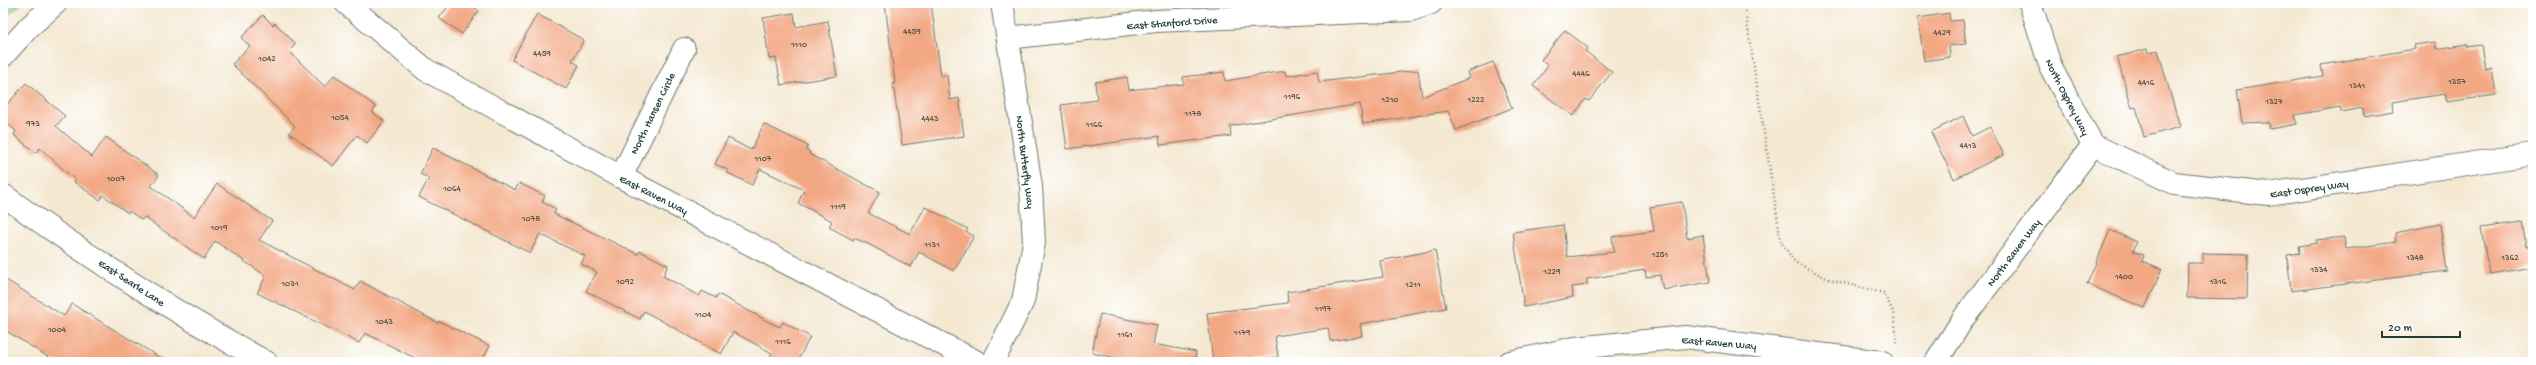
<svg xmlns="http://www.w3.org/2000/svg" width="2536" height="365" viewBox="0 0 2536 365" font-family="'Gochi Hand',sans-serif">
<style>
.green{fill:#97d68b;stroke:#5b8a60}
.building{fill:#f3a884}
.lines{fill:none;stroke-linecap:round;stroke-linejoin:round}
.street-casing{stroke:#6a796b;stroke-width:24}
.path{stroke:#6a796b;stroke-width:2.5;stroke-dasharray:1 3;stroke-linecap:butt}
.street{stroke:#fff;stroke-width:22}
.labels{text-anchor:middle;stroke-width:3;stroke-linejoin:round;paint-order:stroke}
.number-label{font-size:9px;fill:#545848}
.street-label{font-size:11px;fill:#1f3d34;stroke:#fff}
</style>
<rect width="100%" height="100%" fill="#fff"/>
<filter id="ink" filterUnits="userSpaceOnUse"><feTurbulence type="fractalNoise" baseFrequency=".025" numOctaves="2"/><feDisplacementMap in="SourceGraphic" scale="8" xChannelSelector="R" yChannelSelector="G"/><feConvolveMatrix kernelMatrix="1 2 1 2 8 2 1 2 1" color-interpolation-filters="sRGB"/></filter>
<filter id="wash" filterUnits="userSpaceOnUse"><feTurbulence type="fractalNoise" baseFrequency=".012" numOctaves="4" result="noise"/><feDisplacementMap in="SourceGraphic" scale="16" xChannelSelector="R" yChannelSelector="G"/><feGaussianBlur stdDeviation="0.9" result="paint"/><feColorMatrix in="noise" values="0 0 0 0 0 0 0 0 0 0 0 0 0 0 0 0 0 1.4 0 .05"/><feComposite in="paint" operator="in"/></filter>
<g filter="url(#wash)">
<rect width="100%" height="100%" fill="#f4e8d1"/>
<polygon class="green" points="3,3 22,3 3,20"/>
<g id="blocks">
<g class="building">
<polygon points="451,3 468,3 479,11 462,34 439,18"/>
<polygon points="885,3 931,3 941,76 947,75 950,100 959,98 964,136 902,145 893,83 895,83"/>
<polygon points="794,13 796,27 828,21 837,76 781,85 776,58 769,59 763,18"/>
<polygon points="1949,13 1950,21 1963,20 1966,44 1949,46 1950,57 1924,61 1918,18"/>
<polygon points="537,14 584,40 572,61 579,65 566,89 512,60"/>
<polygon points="263,15 273,25 275,23 296,44 289,51 325,87 334,75 376,107 372,112 384,121 367,143 357,135 333,166 289,133 295,126 232,64 250,46 241,38"/>
<polygon points="1565,30 1588,48 1585,51 1612,72 1589,101 1586,99 1573,116 1533,86 1548,66 1541,60"/>
<polygon points="2435,42 2436,49 2467,44 2467,47 2481,45 2485,69 2492,67 2496,95 2447,102 2445,94 2392,102 2393,111 2364,116 2363,108 2341,112 2340,107 2295,115 2297,124 2270,129 2269,122 2242,123 2237,90 2323,76 2321,65 2415,49 2414,45"/>
<polygon points="2147,49 2148,53 2158,50 2180,127 2144,137 2136,107 2132,108 2117,57"/>
<polygon points="1493,62 1512,108 1456,130 1448,111 1363,124 1360,104 1230,126 1231,136 1160,145 1159,136 1067,149 1061,105 1097,100 1095,82 1127,77 1129,90 1184,84 1183,77 1224,72 1225,81 1285,71 1286,76 1317,71 1319,82 1418,70 1422,97 1469,78 1467,72"/>
<polygon points="26,83 65,116 56,126 92,157 106,137 159,175 151,186 194,217 217,184 272,221 259,240 355,290 360,281 438,323 439,321 490,346 481,362 423,362 365,333 359,343 257,293 266,276 215,241 204,259 144,217 142,220 129,211 128,213 103,195 100,200 74,182 75,180 40,148 36,153 14,135 16,131 3,120 3,109"/>
<polygon points="1963,116 1972,136 1990,127 2004,155 1954,179 1931,132"/>
<polygon points="764,124 808,146 806,150 810,152 809,154 880,192 868,213 910,234 925,207 968,229 966,232 974,236 954,271 919,252 911,267 868,244 854,238 853,240 829,227 832,221 798,203 804,190 760,169 752,185 726,172 728,170 715,164 728,138 751,150"/>
<polygon points="433,148 515,190 519,183 545,196 542,202 556,209 554,214 638,254 640,251 668,265 663,276 699,296 702,291 716,298 718,294 769,322 780,327 783,322 810,337 797,362 767,362 772,353 733,332 721,354 644,311 640,319 586,291 597,272 581,264 585,256 540,234 530,253 419,197 429,178 420,174"/>
<polygon points="1682,202 1687,238 1703,235 1710,282 1663,290 1660,275 1646,277 1645,270 1587,279 1587,285 1572,287 1573,297 1524,307 1513,232 1563,225 1567,257 1614,252 1612,237 1654,231 1650,207"/>
<polygon points="2522,222 2526,246 2533,245 2533,267 2489,274 2481,228"/>
<polygon points="2440,224 2447,271 2291,291 2287,255 2300,253 2299,246 2317,243 2316,240 2344,237 2346,249 2396,242 2395,233"/>
<polygon points="2110,230 2137,242 2133,251 2144,255 2142,261 2162,269 2145,308 2087,284"/>
<polygon points="1435,250 1446,308 1360,324 1362,336 1330,341 1328,328 1275,336 1278,357 1252,360 1253,362 1213,362 1207,313 1288,303 1287,292 1383,277 1380,261"/>
<polygon points="2203,253 2248,254 2247,299 2187,298 2188,263 2203,263"/>
<polygon points="3,278 64,316 72,304 167,362 56,362 3,329"/>
<polygon points="1100,314 1157,325 1153,344 1196,352 1195,362 1122,362 1122,359 1092,353"/>
</g>
</g>
</g>
<g filter="url(#ink)">
<use href="#blocks" fill-opacity="0" stroke="#6a796b" stroke-width="1"/>
<g class="lines">
<defs>
<g id="street">
<polyline points="346,3 426,70 621,177 977,362"/>
<polyline points="2030,3 2051,68 2093,145"/>
<polyline points="1008,38 1156,21 1411,10 1431,3"/>
<polyline points="3,56 29,27 56,3"/>
<polyline points="2093,145 2174,183 2268,194 2533,154"/>
<polyline points="621,177 684,49"/>
<path d="M3,195C87,256 175,313 266,362"/>
<polyline points="993,362 1023,301 1034,243 1031,186 1002,3"/>
<polyline points="1510,362 1575,348 1686,337 1882,362"/>
<polyline points="1936,362 1963,319 2093,145"/>
</g>
</defs>
<use href="#street" class="street-casing"/>
<polyline class="path" points="1744,3 1781,242 1795,262 1828,279 1884,293 1894,314 1897,343"/>
<use href="#street" class="street"/>
</g>
</g>
<g class="labels">
<g class="number-label">
<text x="912" y="34">4459</text>
<text x="1942" y="35">4429</text>
<text x="799" y="47">1110</text>
<text x="542" y="56">4459</text>
<text x="267" y="61">1042</text>
<text x="1581" y="76">4446</text>
<text x="2457" y="84">1357</text>
<text x="2146" y="85">4416</text>
<text x="2357" y="88">1341</text>
<text x="1292" y="99">1196</text>
<text x="1390" y="102">1210</text>
<text x="1476" y="102">1222</text>
<text x="2274" y="104">1327</text>
<text x="1193" y="116">1178</text>
<text x="340" y="120">1054</text>
<text x="930" y="121">4443</text>
<text x="33" y="126">973</text>
<text x="1094" y="127">1166</text>
<text x="1968" y="148">4413</text>
<text x="763" y="161">1107</text>
<text x="116" y="181">1007</text>
<text x="452" y="191">1064</text>
<text x="838" y="209">1119</text>
<text x="531" y="221">1078</text>
<text x="219" y="230">1019</text>
<text x="932" y="247">1131</text>
<text x="1660" y="257">1251</text>
<text x="2415" y="260">1348</text>
<text x="2510" y="260">1362</text>
<text x="2319" y="272">1334</text>
<text x="1552" y="274">1229</text>
<text x="2124" y="279">1400</text>
<text x="625" y="284">1092</text>
<text x="2218" y="284">1316</text>
<text x="290" y="286">1031</text>
<text x="1413" y="287">1211</text>
<text x="1323" y="311">1197</text>
<text x="703" y="317">1104</text>
<text x="384" y="324">1043</text>
<text x="57" y="332">1004</text>
<text x="1242" y="335">1179</text>
<text x="1125" y="337">1161</text>
<text x="783" y="344">1116</text>
</g>
<g class="street-label">
<text transform="translate(1172 22) rotate(-4)" y="4">East Stanford Drive</text>
<text transform="translate(2068 97) rotate(63)" y="4">North Osprey Way</text>
<text transform="translate(652 113) rotate(-64)" y="4">North Hansen Circle</text>
<text transform="translate(1026 162) rotate(83)" y="4">North Butterfly Way</text>
<text transform="translate(2309 188) rotate(-8)" y="4">East Osprey Way</text>
<text transform="translate(654 194) rotate(27)" y="4">East Raven Way</text>
<text transform="translate(2013 252) rotate(-53)" y="4">North Raven Way</text>
<text transform="translate(132 282) rotate(33)" y="4">East Searle Lane</text>
<text transform="translate(1719 342) rotate(5)" y="4">East Raven Way</text>
</g>
</g>
<rect width="2536" height="365" fill="none" stroke="#fff" stroke-width="16"/>
<path d="M2382 331v6h78v-6" fill="none" stroke="#1f3d34" stroke-width="2"/>
<text x="2388" y="331" font-size="12" fill="#1f3d34" stroke="#ffffff" stroke-width="3" paint-order="stroke">20 m</text>
</svg>
